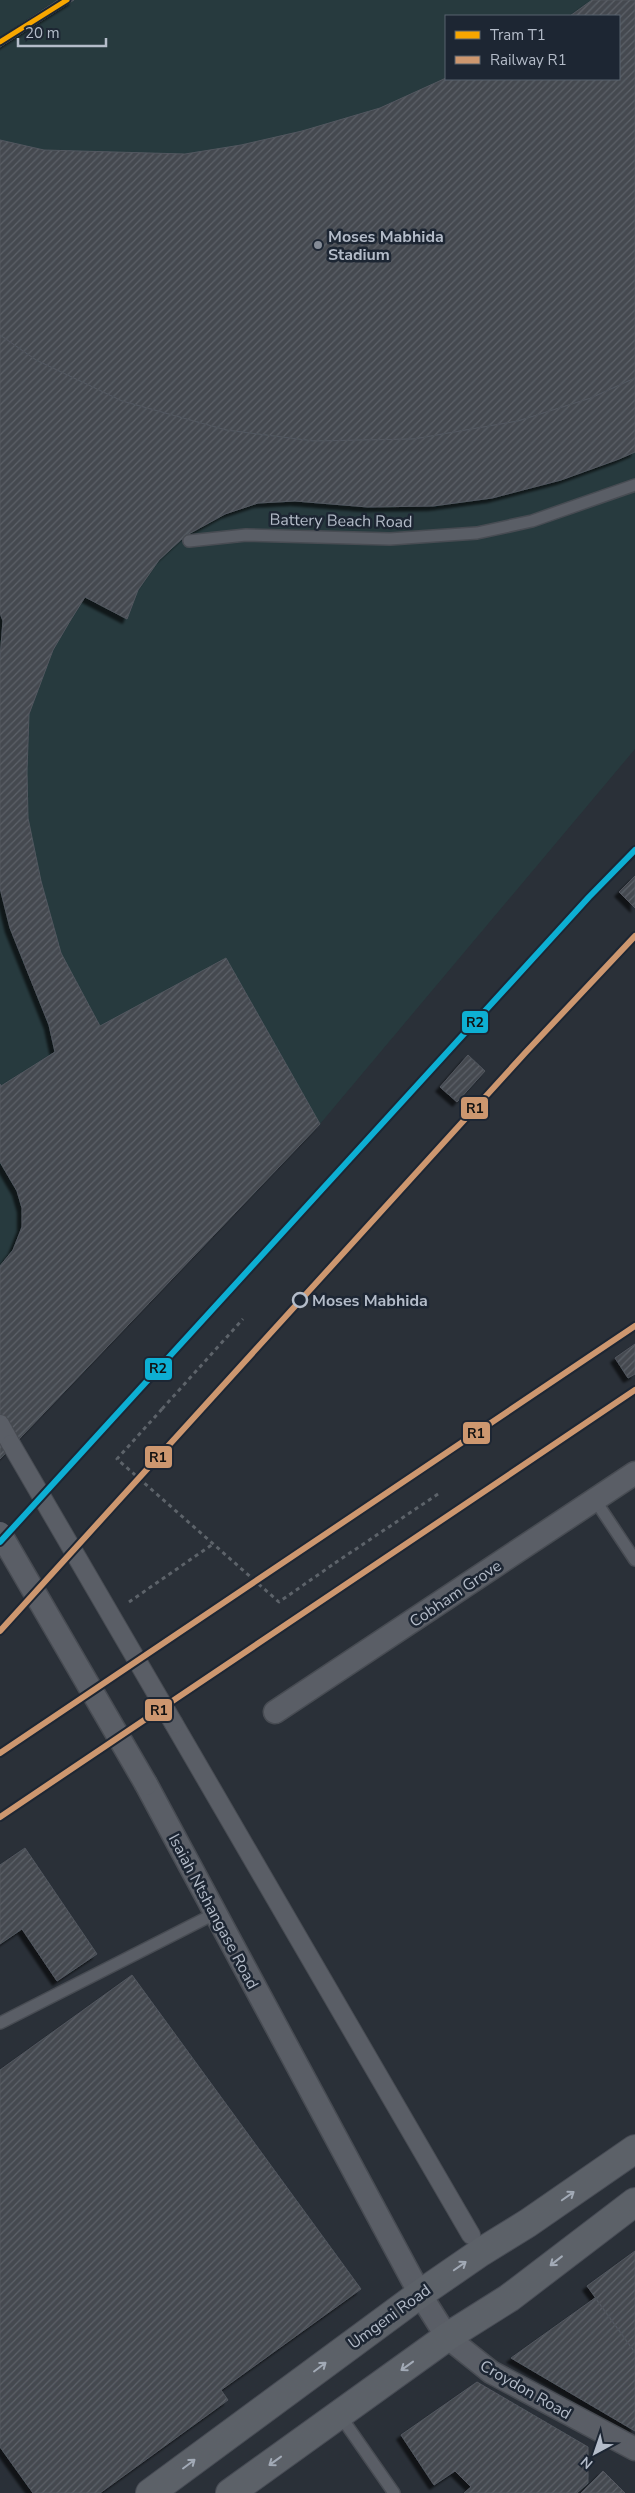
<svg xmlns="http://www.w3.org/2000/svg" width="635" height="2493" viewBox="0 0 635 2493" font-family="'Nunito Sans',sans-serif">
<style>
.green{fill:#273a3e;fill-rule:evenodd}
.building{fill:url(#building-hatch);stroke:#52575f;filter:url(#shadow)}
.lines{fill:none;stroke-linecap:round;stroke-linejoin:round}
.service-casing{stroke:#484c53;stroke-width:14}
.pedestrian-casing{stroke:#484c53;stroke-width:20}
.minor-casing{stroke:#484c53;stroke-width:25}
.primary-casing{stroke:#484c55;stroke-width:30}
.path{stroke:#5d636a;stroke-width:3;stroke-dasharray:4 4;stroke-linecap:butt}
.service{stroke:#5a5e66;stroke-width:11}
.pedestrian{stroke:#5a5e66;stroke-width:18}
.minor{stroke:#5a5e66;stroke-width:22}
.primary{stroke:#5c6168;stroke-width:28}
.rail{stroke:#595d64;stroke-width:4;stroke-dasharray:5 5;stroke-linecap:butt}
.pedestrian-bridge-casing{stroke:#484c53;stroke-width:20;stroke-linecap:butt}
.minor-bridge-casing{stroke:#484c53;stroke-width:25;stroke-linecap:butt}
.path-bridge{stroke:#5d636a;stroke-width:3;stroke-dasharray:4 4;stroke-linecap:butt}
.pedestrian-bridge{stroke:#5a5e66;stroke-width:18}
.minor-bridge{stroke:#5a5e66;stroke-width:22}
.rail-1-casing{stroke:#1d2633;stroke-width:10}
.rail-2-casing{stroke:#1d2633;stroke-width:10}
.rail-1{stroke:#cd976f;stroke-width:6}
.rail-2{stroke:#0dafd3;stroke-width:6}
.tram-1-casing{stroke:#1d2633;stroke-width:9}
.tram-1{stroke:#f7a600;stroke-width:5}
.oneway{stroke:#a2aab6}
.poi-dot{fill:#848b96;stroke:#1d2633;stroke-width:2}
.stop-dot{fill:#1d2633;stroke:#b4bcc9;stroke-width:2.5}
.labels{text-anchor:middle;stroke-width:5;stroke-linejoin:round;paint-order:stroke}
.poi-label{font-size:16px;font-weight:bold;fill:#b4bcc9;stroke:#1d2633;text-anchor:start}
.street-label{font-size:16px;fill:#b4bcc9;stroke:#1d2633}
.stop-label{font-size:16px;font-weight:bold;fill:#b4bcc9;stroke:#1d2633;text-anchor:start}
.line-badge{stroke:#1d2633;stroke-width:2}
.pale-badge-label{font-size:14px;text-anchor:middle;font-weight:bold;fill:#111}
</style>
<defs>
<pattern id="building-hatch" width="6" height="6" patternUnits="userSpaceOnUse" patternTransform="scale(1.25)"><rect width="6" height="6" fill="#444950"/><path d="M-1 1l2-2M0 6l6-6M5 7l2-2" fill="none" stroke="#5d6168"/></pattern>
<filter id="shadow"><feDropShadow dx="-4.5" dy="4.5" stdDeviation="1" flood-color="#0009"/></filter>
</defs>
<rect width="100%" height="100%" fill="#2a3038"/>
<path class="green" d="M0,0H635V749L320,1124L0,1459ZM446,16H619V79H446Z"/>
<g class="building">
<polygon points="58,0 74,0 0,47 0,38"/>
<polygon points="592,0 635,0 635,378 591,398 518,421 414,439 314,441 226,430 122,401 36,360 0,335 0,140 44,150 185,154 241,145 302,131 380,108 446,78 619,79 619,16 570,16"/>
<polygon points="0,335 36,360 122,401 226,430 314,441 414,439 518,421 591,398 635,378 635,452 619,459 561,480 492,498 433,506 368,507 295,501 258,503 225,514 185,536 159,560 138,590 127,619 85,597 70,621 53,650 29,714 27,772 28,818 41,881 61,953 100,1026 226,958 320,1124 0,1459 0,1266 13,1250 22,1227 22,1208 17,1191 0,1162 0,1084 1,1086 55,1052 49,1025 10,928 0,888 0,658 3,621 0,613"/>
<polygon points="635,876 635,908 619,892"/>
<polygon points="468,1055 485,1071 457,1102 440,1087"/>
<polygon points="635,1344 635,1374 628,1378 615,1358"/>
<polygon points="25,1848 97,1954 57,1981 22,1929 0,1944 0,1865"/>
<polygon points="132,1975 361,2289 221,2390 228,2400 100,2493 33,2493 0,2447 0,2070"/>
<polygon points="635,2251 635,2352 587,2286"/>
<polygon points="595,2298 635,2353 635,2431 511,2358"/>
<polygon points="477,2382 588,2447 588,2483 577,2493 464,2493 471,2487 455,2471 434,2485 401,2435"/>
<polygon points="603,2471 625,2493 581,2493"/>
</g>
<g class="lines">
<defs>
<g id="service">
<polyline points="189,541 246,535 390,539 477,533 532,521 635,485"/>
<polyline points="595,1500 635,1560"/>
<polyline points="0,2023 216,1913"/>
<polyline points="339,2414 394,2493"/>
</g>
<g id="pedestrian">
<polyline points="0,1424 11,1444"/>
<polyline points="174,1724 471,2235"/>
</g>
<g id="minor">
<polyline points="275,1712 635,1473"/>
<polyline points="146,1784 420,2294 447,2337 491,2372 635,2449"/>
</g>
<g id="primary">
<polyline points="150,2493 420,2294 481,2252 528,2223 635,2149"/>
<polyline points="230,2493 447,2337 509,2298 635,2202"/>
</g>
</defs>
<use href="#service" class="service-casing"/>
<use href="#pedestrian" class="pedestrian-casing"/>
<use href="#minor" class="minor-casing"/>
<use href="#primary" class="primary-casing"/>
<g class="path">
<polyline points="162,1409 243,1319"/>
<polyline points="335,1563 441,1492"/>
<polyline points="129,1602 213,1544"/>
</g>
<use href="#service" class="service"/>
<use href="#pedestrian" class="pedestrian"/>
<use href="#minor" class="minor"/>
<use href="#primary" class="primary"/>
<g class="rail">
<polyline points="0,42 67,0"/>
<polyline points="0,1631 48,1578"/>
<polyline points="0,1753 635,1326"/>
<polyline points="0,1817 635,1390"/>
</g>
<defs>
<polyline id="pedestrian-bridge" points="11,1444 174,1724"/>
<polyline id="minor-bridge" points="0,1533 146,1784"/>
</defs>
<use href="#pedestrian-bridge" class="pedestrian-bridge-casing"/>
<use href="#minor-bridge" class="minor-bridge-casing"/>
<polyline class="path-bridge" points="162,1409 117,1459 279,1602 335,1563"/>
<use href="#pedestrian-bridge" class="pedestrian-bridge"/>
<use href="#minor-bridge" class="minor-bridge"/>
<defs>
<g id="rail-1">
<polyline points="0,1631 526,1052 635,936"/>
<polyline points="0,1753 635,1326"/>
<polyline points="0,1817 635,1390"/>
</g>
<polyline id="rail-2" points="0,1542 589,897 635,850"/>
</defs>
<use href="#rail-1" class="rail-1-casing"/>
<use href="#rail-2" class="rail-2-casing"/>
<use href="#rail-1" class="rail-1"/>
<use href="#rail-2" class="rail-2"/>
<defs>
<polyline id="tram-1" points="0,42 67,0"/>
</defs>
<use href="#tram-1" class="tram-1-casing"/>
<use href="#tram-1" class="tram-1"/>
</g>
<defs><path id="oneway-shaft" d="M-6 0H5M1.5-3L5.5 0L1.5 3" fill="none" stroke-width="1.6" stroke-linecap="round" stroke-linejoin="round" transform="scale(1.25)"/></defs>
<g class="oneway">
<use href="#oneway-shaft" transform="translate(568 2196) rotate(-35)"/>
<use href="#oneway-shaft" transform="translate(556 2261) rotate(142)"/>
<use href="#oneway-shaft" transform="translate(460 2266) rotate(-35)"/>
<use href="#oneway-shaft" transform="translate(407 2366) rotate(144)"/>
<use href="#oneway-shaft" transform="translate(320 2367) rotate(-37)"/>
<use href="#oneway-shaft" transform="translate(275 2461) rotate(144)"/>
<use href="#oneway-shaft" transform="translate(189 2464) rotate(-37)"/>
</g>
<circle class="poi-dot" cx="318" cy="245" r="5"/>
<circle class="stop-dot" cx="300" cy="1300" r="7"/>
<g class="labels">
<g class="poi-label">
<text x="328" y="242">Moses Mabhida<tspan x="328" dy="18">Stadium</tspan></text>
</g>
<g class="street-label">
<text transform="translate(341 520) rotate(1)" y="6">Battery Beach Road</text>
<text transform="translate(455 1593) rotate(-34)" y="6">Cobham Grove</text>
<text transform="translate(214 1911) rotate(62)" y="6">Isaiah Ntshangase Road</text>
<text transform="translate(389 2316) rotate(-36)" y="6">Umgeni Road</text>
<text transform="translate(526 2389) rotate(30)" y="6">Croydon Road</text>
</g>
<g class="stop-label">
<text x="312" y="1306">Moses Mabhida</text>
</g>
</g>
<g class="line-badge">
<rect x="461" y="1010" width="28" height="24" rx="5" fill="#0dafd3"/>
<rect x="460" y="1096" width="29" height="24" rx="5" fill="#cd976f"/>
<rect x="144" y="1357" width="29" height="24" rx="5" fill="#0dafd3"/>
<rect x="462" y="1421" width="29" height="24" rx="5" fill="#cd976f"/>
<rect x="144" y="1445" width="29" height="24" rx="5" fill="#cd976f"/>
<rect x="144" y="1698" width="29" height="24" rx="5" fill="#cd976f"/>
</g>
<g class="pale-badge-label">
<text x="475" y="1027">R2</text>
<text x="475" y="1113">R1</text>
<text x="158" y="1373">R2</text>
<text x="476" y="1438">R1</text>
<text x="158" y="1462">R1</text>
<text x="159" y="1715">R1</text>
</g>
<rect x="445" y="15" width="175" height="65" fill="#1d2633" stroke="#59626f"/>
<rect x="455" y="31" width="25" height="8" fill="#f7a600" stroke="#59626f"/>
<text x="490" y="40" font-size="15" fill="#b4bcc9">Tram T1</text>
<rect x="455" y="56" width="25" height="8" fill="#cd976f" stroke="#59626f"/>
<text x="490" y="65" font-size="15" fill="#b4bcc9">Railway R1</text>
<g transform="translate(595 2453) rotate(220)" stroke="#1d2633" stroke-width="4" paint-order="stroke">
<path d="M0-4L9 19L0 12L-9 19Z" fill="#b4bcc9"/>
<text y="-8" font-size="14" font-weight="bold" text-anchor="middle" fill="#b4bcc9">N</text>
</g>
<path d="M18 38v8h88v-8" fill="none" stroke="#b4bcc9" stroke-width="2.5"/>
<text x="25" y="38" font-size="15" fill="#b4bcc9" stroke="#1d2633" stroke-width="4" paint-order="stroke">20 m</text>
</svg>
